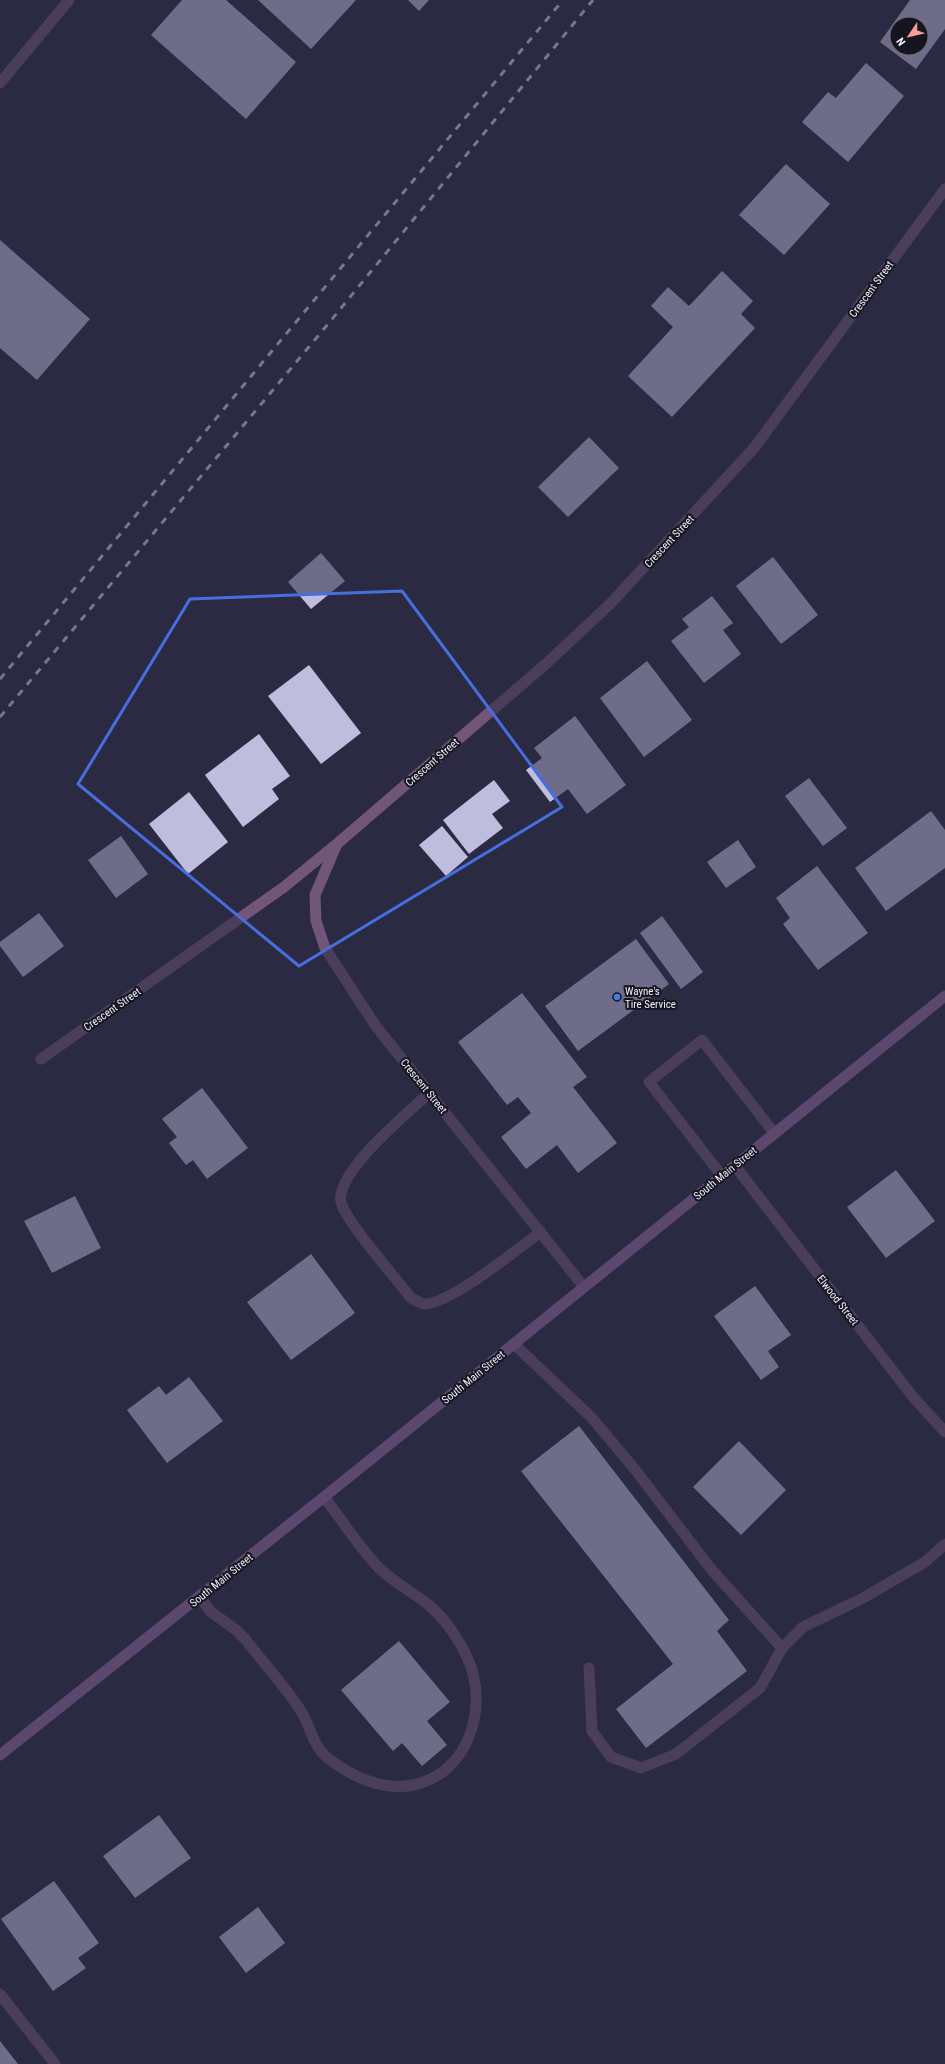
<svg xmlns="http://www.w3.org/2000/svg" width="945" height="2064" viewBox="0 0 945 2064" font-family="'Roboto Condensed',sans-serif">
<style>
.building{fill:#bfbdde;fill-rule:evenodd}
.lines{fill:none;stroke-linecap:round;stroke-linejoin:round}
.service{stroke:#72567a;stroke-width:11}
.minor{stroke:#72567a;stroke-width:11}
.tertiary{stroke:#72567a;stroke-width:11}
.secondary{stroke:#986ca5;stroke-width:11}
.rail{stroke:#d4d3e2;stroke-width:3;stroke-dasharray:7 7;stroke-linecap:butt}
.marked{fill:none;stroke:#476edf;stroke-width:3;stroke-linejoin:round}
.shop-dot{fill:#3f7fe0;stroke:#15141f;stroke-width:1.5}
.labels{text-anchor:middle;stroke-width:4;stroke-linejoin:round;paint-order:stroke}
.street-label{font-size:11px;fill:#f0f0fd;stroke:#15141f}
.poi-label{font-size:11px;fill:#f0f0fd;stroke:#15141f;text-anchor:start}
</style>
<rect width="100%" height="100%" fill="#2c2a43"/>
<g class="building">
<polygon points="182,0 226,0 296,62 246,119 151,35"/>
<polygon points="258,0 356,0 311,49"/>
<polygon points="408,0 429,0 419,11"/>
<path d="M910,0H945V29L916,69L880,42ZM897,24H921V48H897Z"/>
<polygon points="866,63 904,96 848,162 802,122 828,92 836,98"/>
<polygon points="786,164 830,204 784,255 739,215"/>
<polygon points="0,240 90,319 37,380 0,348"/>
<polygon points="722,271 753,301 741,314 755,328 672,417 628,376 673,327 651,306 668,287 689,306"/>
<polygon points="589,437 619,468 568,517 538,487"/>
<polygon points="321,553 345,581 311,609 288,582"/>
<polygon points="773,557 818,615 781,644 736,586"/>
<polygon points="712,596 733,623 723,630 741,654 704,683 671,641 689,627 682,619"/>
<polygon points="647,661 692,720 644,757 600,698"/>
<polygon points="309,665 361,733 321,764 268,696"/>
<polygon points="575,716 626,785 587,814 568,789 550,802 526,770 542,758 534,748"/>
<polygon points="259,734 290,776 272,789 279,799 243,827 205,775"/>
<polygon points="809,778 847,828 823,846 785,796"/>
<polygon points="494,780 510,801 492,814 503,828 469,854 443,820"/>
<polygon points="189,792 228,842 188,874 149,824"/>
<polygon points="931,811 945,830 945,868 886,911 855,868"/>
<polygon points="442,826 468,857 446,876 419,845"/>
<polygon points="121,836 148,874 116,898 88,860"/>
<polygon points="738,840 756,867 726,888 707,862"/>
<polygon points="817,866 868,933 818,970 783,924 790,918 776,898"/>
<polygon points="39,913 64,946 23,977 0,946 0,942"/>
<polygon points="662,916 703,972 681,989 640,933"/>
<polygon points="636,939 669,984 578,1051 545,1006"/>
<polygon points="522,993 587,1077 573,1087 617,1143 578,1173 557,1145 526,1169 501,1137 531,1113 518,1097 507,1105 458,1042"/>
<polygon points="202,1088 248,1148 207,1179 193,1160 186,1165 169,1143 177,1137 162,1119"/>
<polygon points="896,1170 935,1221 886,1258 847,1207"/>
<polygon points="75,1196 101,1248 52,1273 24,1221"/>
<polygon points="311,1254 355,1313 291,1360 247,1302"/>
<polygon points="755,1286 791,1335 768,1351 779,1367 761,1380 714,1316"/>
<polygon points="189,1377 223,1421 167,1463 127,1410 159,1386 166,1395"/>
<polygon points="579,1426 729,1620 717,1631 747,1671 646,1748 616,1709 673,1664 521,1471"/>
<polygon points="739,1441 786,1490 741,1535 693,1487"/>
<polygon points="399,1641 450,1702 427,1721 447,1745 422,1766 402,1743 393,1751 341,1690"/>
<polygon points="159,1815 191,1858 135,1898 103,1856"/>
<polygon points="54,1881 99,1943 78,1958 86,1968 53,1991 1,1919"/>
<polygon points="258,1907 285,1943 246,1973 219,1937"/>
<polygon points="0,2041 18,2064 0,2064"/>
</g>
<g class="lines">
<g class="service">
<path d="M429,1093C408,1113 335,1172 341,1202C346,1222 396,1278 411,1298C415,1300 421,1304 425,1304C452,1303 517,1249 541,1232"/>
<polyline points="722,1176 649,1082 702,1040 774,1133"/>
<polyline points="514,1344 592,1418 637,1472 711,1569 782,1648"/>
<path d="M200,1597L211,1612L236,1630L246,1640C264,1664 285,1686 301,1711C312,1729 312,1748 333,1762C355,1778 385,1791 413,1785C469,1774 489,1707 468,1659C460,1641 446,1620 431,1607C415,1593 394,1583 379,1568C359,1547 342,1520 324,1497"/>
<polyline points="589,1668 592,1731 611,1757 641,1768 676,1754 760,1688 782,1648 803,1627 863,1598 925,1562 945,1544"/>
<polyline points="0,1994 55,2064"/>
</g>
<g class="minor">
<polyline points="336,846 315,895 316,921 325,948 375,1025 584,1287"/>
<polyline points="41,1059 284,887 338,843 547,663 610,604 754,448 945,189"/>
<polyline points="735,1166 913,1397 945,1432"/>
</g>
<polyline class="tertiary" points="0,83 69,0"/>
<polyline class="secondary" points="0,1755 324,1497 945,996"/>
<g class="rail">
<polyline points="0,679 563,0"/>
<polyline points="0,717 328,324 593,0"/>
</g>
</g>
<path d="M0 0H945V2064H0ZM402,591L562,807L299,966L78,784L190,599Z" fill="#2c2a43" fill-opacity=".55" fill-rule="evenodd"/>
<path class="marked" d="M402,591L562,807L299,966L78,784L190,599Z"/>
<circle class="shop-dot" cx="617" cy="997" r="4"/>
<g class="labels">
<g class="street-label">
<text transform="translate(871 289) rotate(-54)" y="4">Crescent Street</text>
<text transform="translate(669 541) rotate(-47)" y="4">Crescent Street</text>
<text transform="translate(432 762) rotate(-41)" y="4">Crescent Street</text>
<text transform="translate(112 1009) rotate(-35)" y="4">Crescent Street</text>
<text transform="translate(424 1086) rotate(51)" y="4">Crescent Street</text>
<text transform="translate(725 1173) rotate(-39)" y="4">South Main Street</text>
<text transform="translate(838 1300) rotate(52)" y="4">Elwood Street</text>
<text transform="translate(473 1377) rotate(-39)" y="4">South Main Street</text>
<text transform="translate(221 1580) rotate(-39)" y="4">South Main Street</text>
</g>
<g class="poi-label">
<text x="625" y="995">Wayne's<tspan x="625" dy="13">Tire Service</tspan></text>
</g>
</g>
<g transform="translate(909 36) rotate(235)"><circle r="19" fill="#15141f" stroke="#6d6c78"/>
<path d="M0-3L7 15L0 10L-7 15Z" fill="#f59b99"/>
<text y="-6" font-size="11" font-weight="bold" text-anchor="middle" fill="#f0f0fd">N</text>
</g>
</svg>
